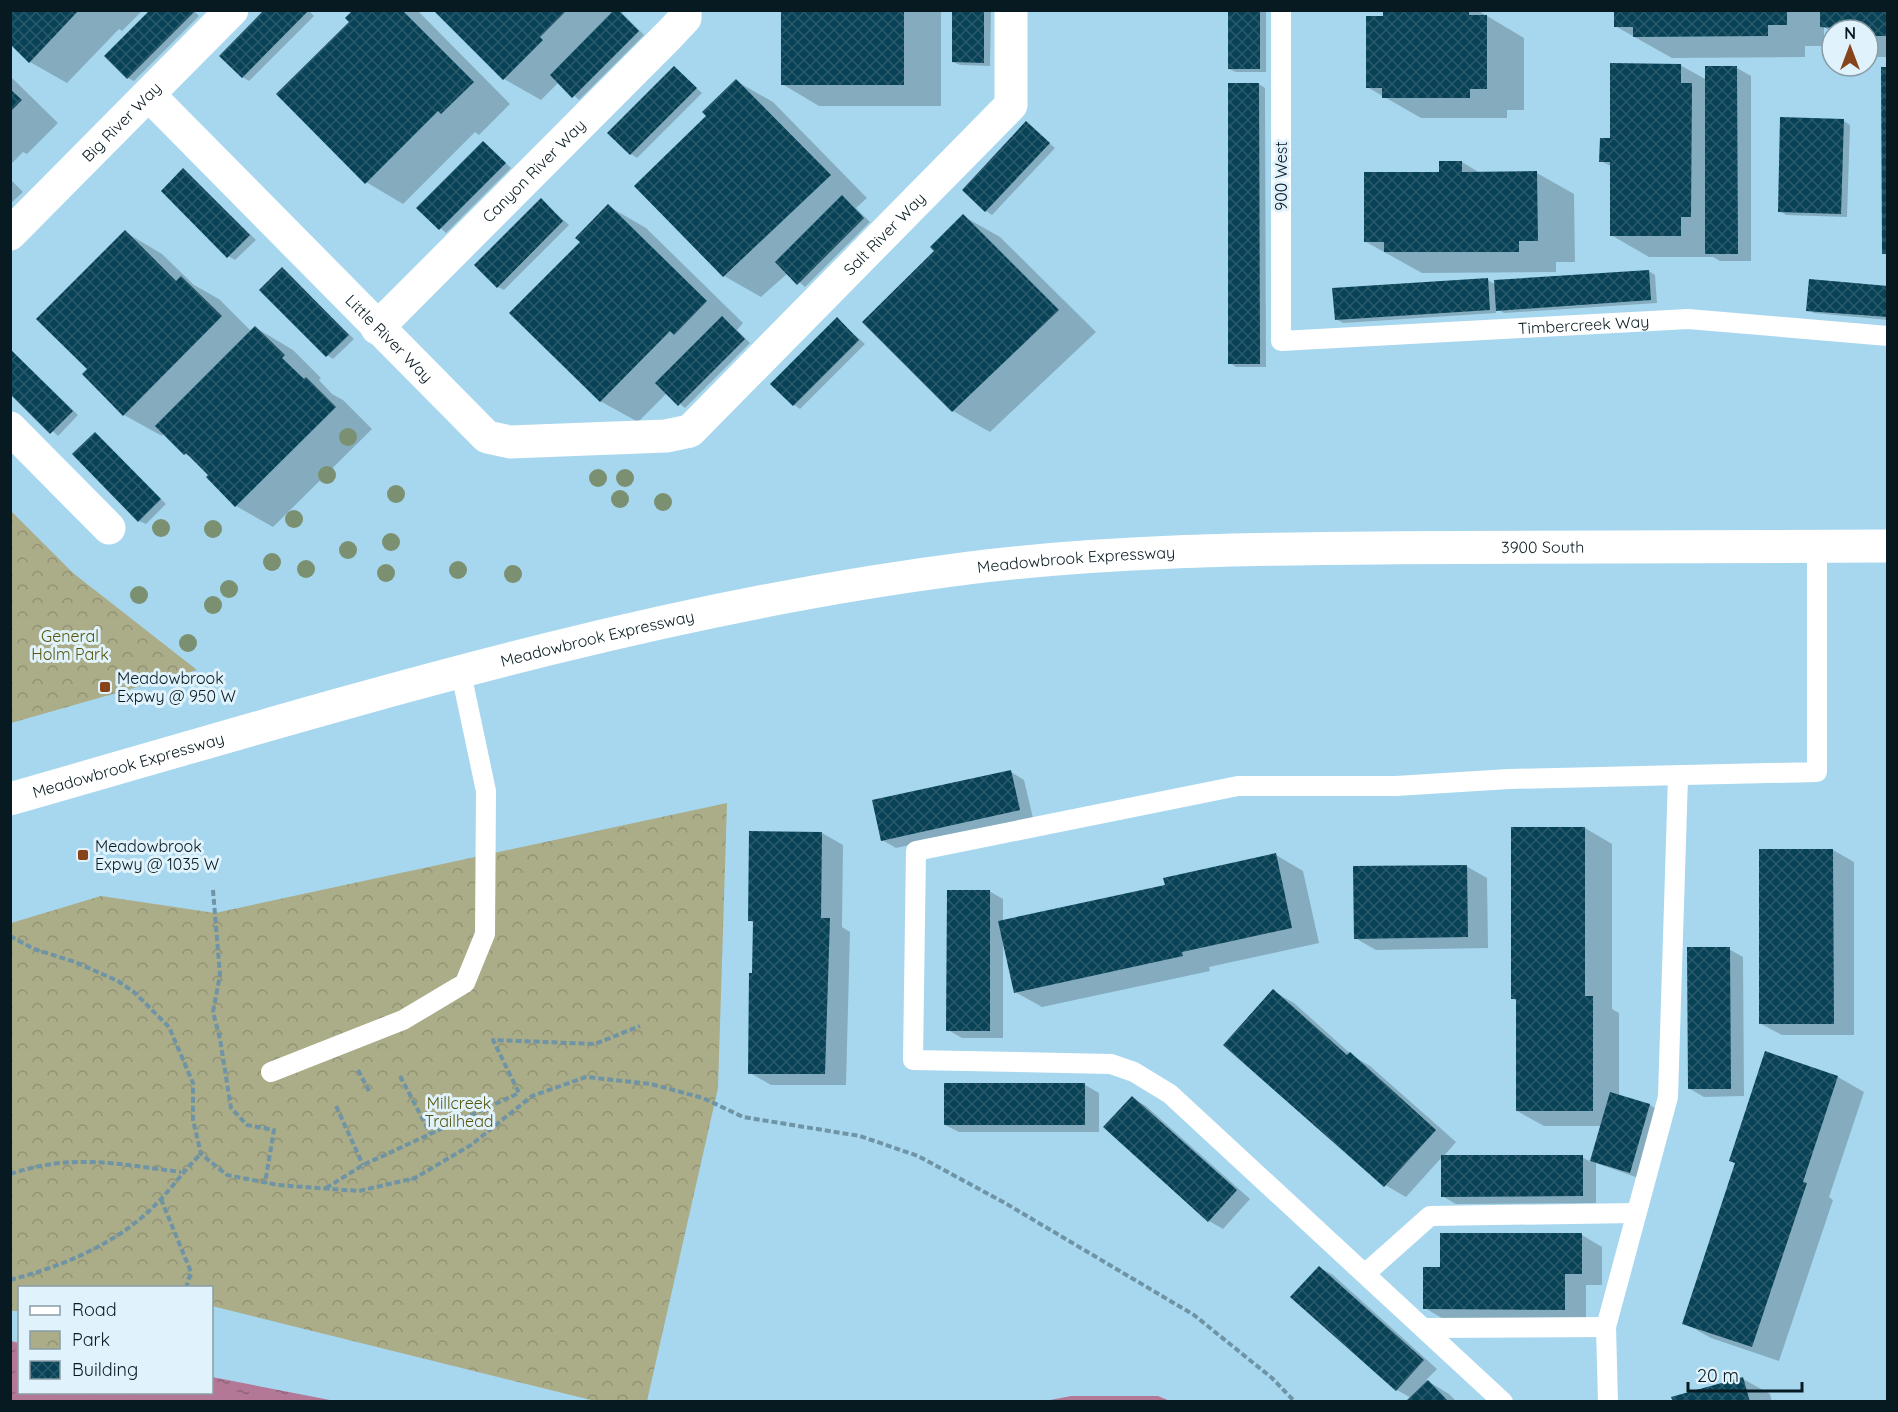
<svg xmlns="http://www.w3.org/2000/svg" width="1898" height="1412" viewBox="0 0 1898 1412" font-family="Quicksand,sans-serif">
<style>
.park{fill:url(#park-crowns)}
.water{fill:url(#water-ripples)}
.shadow{fill:#0003}
.building{fill:url(#building-cross-hatch)}
.lines{fill:none;stroke-linecap:round;stroke-linejoin:round}
.path{stroke:#6e94a5;stroke-width:4;stroke-dasharray:6 3;stroke-linecap:butt}
.service{stroke:#fff;stroke-width:20}
.minor{stroke:#fff;stroke-width:33}
.secondary{stroke:#fff;stroke-width:33}
.tree{fill:#7a9071}
.poi-dot{fill:#874319;stroke:#e0f3fc;stroke-width:2}
.labels{text-anchor:middle;stroke-width:6;stroke-linejoin:round;paint-order:stroke}
.street-label{font-size:16px;fill:#071a22;stroke:#e0f3fc}
.park-label{font-size:16px;fill:#56550b;stroke:#e0f3fc}
.poi-label{font-size:16px;fill:#071a22;stroke:#e0f3fc;text-anchor:start}
</style>
<defs>
<pattern id="park-crowns" width="20" height="18" patternUnits="userSpaceOnUse" patternTransform="scale(1.5)"><rect width="20" height="18" fill="#abac88"/><path d="M2 6a3 3 0 1 1 6 0M12 15a3 3 0 1 1 6 0" fill="none" stroke="#929375"/></pattern>
<pattern id="water-ripples" width="26" height="14" patternUnits="userSpaceOnUse" patternTransform="scale(1.5)"><rect width="26" height="14" fill="#b27895"/><path d="M2 4q2-2 4 0t4 0M15 11q2-2 4 0t4 0" fill="none" stroke="#8f6279"/></pattern>
<pattern id="building-cross-hatch" width="8" height="8" patternUnits="userSpaceOnUse" patternTransform="scale(1.5)"><rect width="8" height="8" fill="#084256"/><path d="M0 0l8 8M0 8l8-8" fill="none" stroke="#2b5a6b"/></pattern>
</defs>
<rect width="100%" height="100%" fill="#a7d7ee"/>
<g class="park">
<polygon points="10,510 73,573 197,670 11,723"/>
<polygon points="727,803 718,1088 647,1401 595,1401 212,1306 212,1288 20,1288 19,1311 11,1311 11,923 101,896 215,913"/>
</g>
<g class="water">
<polygon points="11,1341 19,1343 20,1392 212,1392 212,1377 335,1401 11,1401"/>
<polygon points="1071,1396 1158,1396 1170,1401 1045,1401"/>
</g>
<g class="shadow">
<polygon points="10,10 143,10 122,31 119,29 67,83 30,62 10,42"/>
<polygon points="152,10 193,10 199,16 134,81 128,78"/>
<polygon points="308,10 314,16 249,81 242,77"/>
<polygon points="355,10 417,10 510,104 479,135 475,132 403,204 366,182 351,22"/>
<polygon points="436,10 625,10 622,13 644,35 579,100 559,82 541,100 504,79"/>
<polygon points="782,10 941,10 941,106 819,106 782,84"/>
<polygon points="954,10 991,10 990,66 960,65 953,62"/>
<polygon points="1229,10 1266,10 1266,72 1236,72 1229,69"/>
<polygon points="1384,10 1477,10 1524,38 1524,110 1507,110 1507,118 1421,118 1367,87"/>
<polygon points="1615,10 1888,10 1888,57 1878,57 1868,52 1868,30 1832,32 1824,27 1824,46 1805,46 1805,57 1672,58 1615,26"/>
<polygon points="1680,65 1707,80 1737,68 1751,76 1751,261 1720,261 1713,257 1649,257 1611,235 1612,167 1601,161 1612,140"/>
<polygon points="674,68 702,93 637,158 631,154"/>
<polygon points="10,76 58,123 27,154 23,152 10,165"/>
<polygon points="736,81 773,102 867,198 856,208 870,222 805,287 788,273 761,297 724,276 708,116"/>
<polygon points="1259,84 1265,88 1266,367 1236,367 1230,363"/>
<polygon points="1844,121 1850,125 1847,217 1786,215 1780,211"/>
<polygon points="1026,123 1055,148 992,215 986,211"/>
<polygon points="483,143 511,168 446,233 419,208"/>
<polygon points="1440,162 1462,162 1480,173 1537,173 1574,194 1575,262 1556,262 1556,272 1422,273 1366,242 1440,173"/>
<polygon points="184,170 256,240 235,260 228,256"/>
<polygon points="10,179 23,192 10,204"/>
<polygon points="541,200 569,225 504,290 498,287"/>
<polygon points="608,206 646,228 743,323 737,330 750,343 685,408 667,393 638,422 600,401 582,242"/>
<polygon points="963,216 1000,237 1096,332 990,432 953,411 936,251"/>
<polygon points="125,232 162,254 194,285 219,299 252,332 256,328 293,350 321,378 319,380 332,394 343,400 372,429 273,527 236,506 196,460 185,454 164,433 162,436 124,415 84,374 89,369"/>
<polygon points="282,269 354,339 333,359 327,355"/>
<polygon points="1649,271 1655,275 1657,303 1504,313 1496,308 1496,313 1343,323 1336,319 1488,280 1496,285"/>
<polygon points="1888,287 1888,320 1814,313 1808,310"/>
<polygon points="837,319 865,344 800,409 794,405"/>
<polygon points="10,349 78,415 58,436 10,392"/>
<polygon points="95,434 166,504 146,524 139,521"/>
<polygon points="1011,772 1024,780 1033,818 896,848 882,840"/>
<polygon points="1512,828 1585,828 1612,844 1612,1009 1619,1013 1619,1096 1650,1105 1663,1113 1644,1180 1596,1163 1596,1203 1456,1204 1442,1196 1442,1157 1406,1197 1385,1185 1273,991 1294,1003 1353,1056 1370,1066 1456,1142 1443,1157 1582,1157 1591,1162 1602,1126 1544,1126 1517,1111 1517,1001 1512,998"/>
<polygon points="750,833 822,833 843,845 842,927 850,932 846,1085 771,1085 750,1073 754,923 749,920"/>
<polygon points="1833,850 1854,862 1854,1035 1782,1035 1761,1024"/>
<polygon points="1276,855 1303,871 1319,943 1209,967 1210,971 1042,1007 1015,992 1003,942 1003,1038 962,1038 948,1030 989,891 1003,899 1003,921 1166,886"/>
<polygon points="1466,866 1487,878 1488,948 1376,950 1355,938"/>
<polygon points="1729,949 1743,957 1744,1096 1704,1097 1690,1089"/>
<polygon points="1838,1077 1864,1092 1829,1197 1833,1200 1779,1361 1711,1338 1684,1323"/>
<polygon points="1085,1085 1099,1093 1099,1132 959,1132 945,1125"/>
<polygon points="1132,1098 1146,1106 1250,1199 1223,1229 1209,1221 1105,1127"/>
<polygon points="1582,1235 1602,1247 1602,1285 1586,1285 1586,1321 1445,1320 1425,1308 1442,1268"/>
<polygon points="1319,1267 1333,1275 1437,1369 1426,1380 1449,1394 1457,1402 1408,1402 1411,1398 1397,1390"/>
<polygon points="1743,1379 1770,1394 1772,1402 1674,1402"/>
</g>
<g class="building">
<polygon points="10,10 79,10 29,63 10,44"/>
<polygon points="150,10 194,12 127,79 104,56"/>
<polygon points="264,10 309,10 242,78 219,56"/>
<polygon points="353,10 402,10 474,82 441,114 438,111 365,184 276,94 349,22 345,18"/>
<polygon points="433,10 567,10 540,37 543,40 503,80"/>
<polygon points="614,10 618,10 639,31 572,98 550,75"/>
<rect x="781" y="10" width="123" height="75"/>
<polygon points="952,10 984,10 984,63 952,62"/>
<rect x="1228" y="10" width="32" height="59"/>
<polygon points="1383,10 1469,10 1469,15 1487,15 1487,89 1470,89 1470,98 1382,98 1382,88 1366,88 1366,16 1383,16"/>
<polygon points="1614,10 1787,10 1787,25 1768,25 1768,36 1633,37 1633,27 1614,27"/>
<polygon points="1820,10 1888,10 1888,36 1868,36 1868,30 1820,27"/>
<polygon points="1610,63 1681,64 1681,83 1692,83 1691,217 1681,217 1681,236 1610,236 1610,162 1599,162 1600,138 1610,138"/>
<polygon points="674,66 697,88 630,155 607,133"/>
<polygon points="1705,66 1737,66 1738,254 1705,254"/>
<polygon points="1881,67 1888,67 1888,254 1882,254"/>
<polygon points="736,79 831,175 723,277 634,186 706,116 702,112"/>
<polygon points="1228,83 1259,83 1260,364 1228,364"/>
<polygon points="10,89 22,100 10,112"/>
<polygon points="1780,117 1844,119 1841,214 1778,212"/>
<polygon points="1026,121 1050,143 985,212 962,190"/>
<polygon points="483,141 506,163 439,230 416,208"/>
<polygon points="1439,161 1462,161 1462,172 1537,171 1538,241 1519,241 1519,252 1384,252 1384,242 1364,242 1364,172 1439,172"/>
<polygon points="183,168 250,235 227,258 161,191"/>
<polygon points="842,195 864,218 797,285 775,262"/>
<polygon points="541,198 563,221 497,288 474,265"/>
<polygon points="608,204 707,301 674,335 670,331 600,402 509,313 580,242 575,238"/>
<polygon points="963,214 1059,310 952,412 862,322 934,251 930,247"/>
<polygon points="125,230 176,281 181,276 222,316 123,416 82,374 87,369 36,319"/>
<polygon points="282,267 349,335 326,357 259,290"/>
<polygon points="1649,270 1651,300 1496,311 1494,280"/>
<polygon points="1488,278 1490,310 1335,320 1332,288"/>
<polygon points="1809,279 1888,286 1888,317 1806,311"/>
<polygon points="722,316 745,339 678,406 655,383"/>
<polygon points="837,317 859,340 793,406 770,384"/>
<polygon points="255,326 285,355 282,358 304,379 306,377 336,407 235,507 206,477 208,475 186,453 184,455 155,426"/>
<polygon points="10,349 73,411 50,434 10,394"/>
<polygon points="95,432 161,499 138,522 72,454"/>
<polygon points="1011,770 1020,810 881,841 872,800"/>
<polygon points="1511,827 1585,827 1585,996 1593,996 1593,1111 1516,1111 1516,999 1511,999"/>
<polygon points="749,831 822,832 821,918 830,918 825,1074 748,1074 749,973 752,973 753,921 748,921"/>
<polygon points="1759,849 1833,849 1834,1024 1759,1024"/>
<polygon points="1276,853 1292,928 1182,952 1183,956 1014,993 998,921 1165,885 1163,878"/>
<polygon points="1467,865 1468,937 1354,939 1353,866"/>
<polygon points="947,890 990,890 990,1031 946,1031"/>
<polygon points="1687,947 1730,947 1731,1089 1688,1089"/>
<polygon points="1273,989 1347,1055 1350,1052 1436,1130 1384,1187 1223,1045"/>
<polygon points="1765,1051 1838,1076 1803,1182 1807,1183 1752,1347 1682,1324 1735,1163 1729,1161"/>
<rect x="944" y="1083" width="141" height="42"/>
<polygon points="1610,1092 1650,1104 1630,1173 1590,1161"/>
<polygon points="1132,1096 1237,1190 1208,1222 1103,1127"/>
<polygon points="1441,1155 1583,1155 1583,1196 1441,1197"/>
<polygon points="1440,1233 1582,1233 1582,1274 1565,1274 1565,1310 1423,1309 1423,1267 1440,1267"/>
<polygon points="1319,1266 1424,1360 1396,1391 1290,1297"/>
<polygon points="1743,1377 1750,1402 1673,1402 1671,1397"/>
<polygon points="1428,1380 1449,1402 1405,1402"/>
</g>
<g class="lines">
<g class="path">
<polyline points="213,890 220,975 213,1012 220,1039 231,1108 247,1125 274,1130 265,1183"/>
<polyline points="10,936 34,949 75,962 118,981 135,993 169,1027 193,1083 193,1120 201,1154 227,1175 278,1185 359,1191 415,1178 471,1145 532,1096 586,1077 651,1084 703,1098 743,1117 860,1136 918,1156 1005,1203 1194,1315 1272,1378 1295,1402"/>
<polyline points="358,1070 369,1091"/>
<polyline points="400,1076 430,1133"/>
<polyline points="336,1106 363,1165"/>
<path d="M10,1174C74,1153 117,1164 181,1172"/>
<polyline points="326,1188 363,1165 519,1093 493,1040 595,1044 640,1026"/>
<polyline points="161,1199 191,1272 186,1288"/>
<path d="M10,1280C64,1266 122,1242 161,1199C175,1184 186,1168 201,1154"/>
</g>
<g class="service">
<path id="s1" d="M1281,10V341L1688,319L1888,336"/>
<polyline points="271,1072 403,1020 465,983 485,934 486,791 461,673"/>
<polyline points="1366,1273 1430,1216 1636,1213"/>
<polyline points="1424,1328 1606,1327"/>
<polyline points="1503,1402 1170,1094 1134,1072 1111,1064 913,1060 916,851 1238,786 1396,786 1509,779 1817,772 1817,547"/>
<polyline points="1608,1402 1606,1327 1668,1097 1678,777"/>
</g>
<g class="minor">
<path id="s2" d="M149,95L487,437L510,442L666,436L690,431L1011,105V10"/>
<path id="s3" d="M10,234L232,10"/>
<path id="s4" d="M377,328L669,35L685,18V10"/>
<polyline points="10,428 109,528"/>
</g>
<path class="secondary" id="s5" d="M10,799C326,709 642,609 969,568C1105,551 1243,549 1380,548C1549,546 1718,547 1888,546"/>
</g>
<g class="tree">
<circle cx="348" cy="437" r="9"/>
<circle cx="327" cy="475" r="9"/>
<circle cx="598" cy="478" r="9"/>
<circle cx="625" cy="478" r="9"/>
<circle cx="396" cy="494" r="9"/>
<circle cx="620" cy="499" r="9"/>
<circle cx="663" cy="502" r="9"/>
<circle cx="294" cy="519" r="9"/>
<circle cx="161" cy="528" r="9"/>
<circle cx="213" cy="529" r="9"/>
<circle cx="391" cy="542" r="9"/>
<circle cx="348" cy="550" r="9"/>
<circle cx="272" cy="562" r="9"/>
<circle cx="306" cy="569" r="9"/>
<circle cx="458" cy="570" r="9"/>
<circle cx="386" cy="573" r="9"/>
<circle cx="513" cy="574" r="9"/>
<circle cx="229" cy="589" r="9"/>
<circle cx="139" cy="595" r="9"/>
<circle cx="213" cy="605" r="9"/>
<circle cx="188" cy="643" r="9"/>
</g>
<g class="poi-dot">
<rect x="99" y="681" width="12" height="12" rx="3"/>
<rect x="77" y="849" width="12" height="12" rx="3"/>
</g>
<g class="labels">
<g class="street-label">
<text dy="6" stroke="none"><textPath href="#s3" startOffset="158">Big River Way</textPath></text>
<text dy="6" stroke="none"><textPath href="#s4" startOffset="222">Canyon River Way</textPath></text>
<text transform="translate(1281 176) rotate(-90)" y="6">900 West</text>
<text dy="6" stroke="none"><textPath href="#s2" startOffset="962">Salt River Way</textPath></text>
<text dy="6" stroke="none"><textPath href="#s1" startOffset="634">Timbercreek Way</textPath></text>
<text dy="6" stroke="none"><textPath href="#s2" startOffset="342">Little River Way</textPath></text>
<text dy="6" stroke="none"><textPath href="#s5" startOffset="1562">3900 South</textPath></text>
<text dy="6" stroke="none"><textPath href="#s5" startOffset="1095">Meadowbrook Expressway</textPath></text>
<text dy="6" stroke="none"><textPath href="#s5" startOffset="609">Meadowbrook Expressway</textPath></text>
<text dy="6" stroke="none"><textPath href="#s5" startOffset="123">Meadowbrook Expressway</textPath></text>
</g>
<g class="park-label">
<text x="70" y="642">General<tspan x="70" dy="18">Holm Park</tspan></text>
<text x="459" y="1109">Millcreek<tspan x="459" dy="18">Trailhead</tspan></text>
</g>
<g class="poi-label">
<text x="117" y="684">Meadowbrook<tspan x="117" dy="18">Expwy @ 950 W</tspan></text>
<text x="95" y="852">Meadowbrook<tspan x="95" dy="18">Expwy @ 1035 W</tspan></text>
</g>
</g>
<rect width="1898" height="1412" fill="none" stroke="#071a22" stroke-width="24"/>
<rect x="18" y="1286" width="195" height="108" fill="#e0f3fc" stroke="#899ca5" stroke-width="1.5"/>
<rect x="30" y="1306" width="30" height="9" fill="#ffffff" stroke="#899ca5" stroke-width="1.5"/>
<text x="72" y="1316" font-size="18" fill="#071a22">Road</text>
<rect x="30" y="1331" width="30" height="18" fill="url(#park-crowns)" stroke="#899ca5" stroke-width="1.5"/>
<text x="72" y="1346" font-size="18" fill="#071a22">Park</text>
<rect x="30" y="1361" width="30" height="18" fill="url(#building-cross-hatch)" stroke="#899ca5" stroke-width="1.5"/>
<text x="72" y="1376" font-size="18" fill="#071a22">Building</text>
<g transform="translate(1850 48)"><circle r="28" fill="#e0f3fc" stroke="#899ca5" stroke-width="1.5"/>
<path d="M0-4.5L10 22L0 15L-10 22Z" fill="#874319"/>
<text y="-9" font-size="16" font-weight="bold" text-anchor="middle" fill="#071a22">N</text>
</g>
<path d="M1688 1382v9h114v-9" fill="none" stroke="#071a22" stroke-width="3"/>
<text x="1697" y="1382" font-size="18" fill="#071a22" stroke="#e0f3fc" stroke-width="4.5" paint-order="stroke">20 m</text>
</svg>
